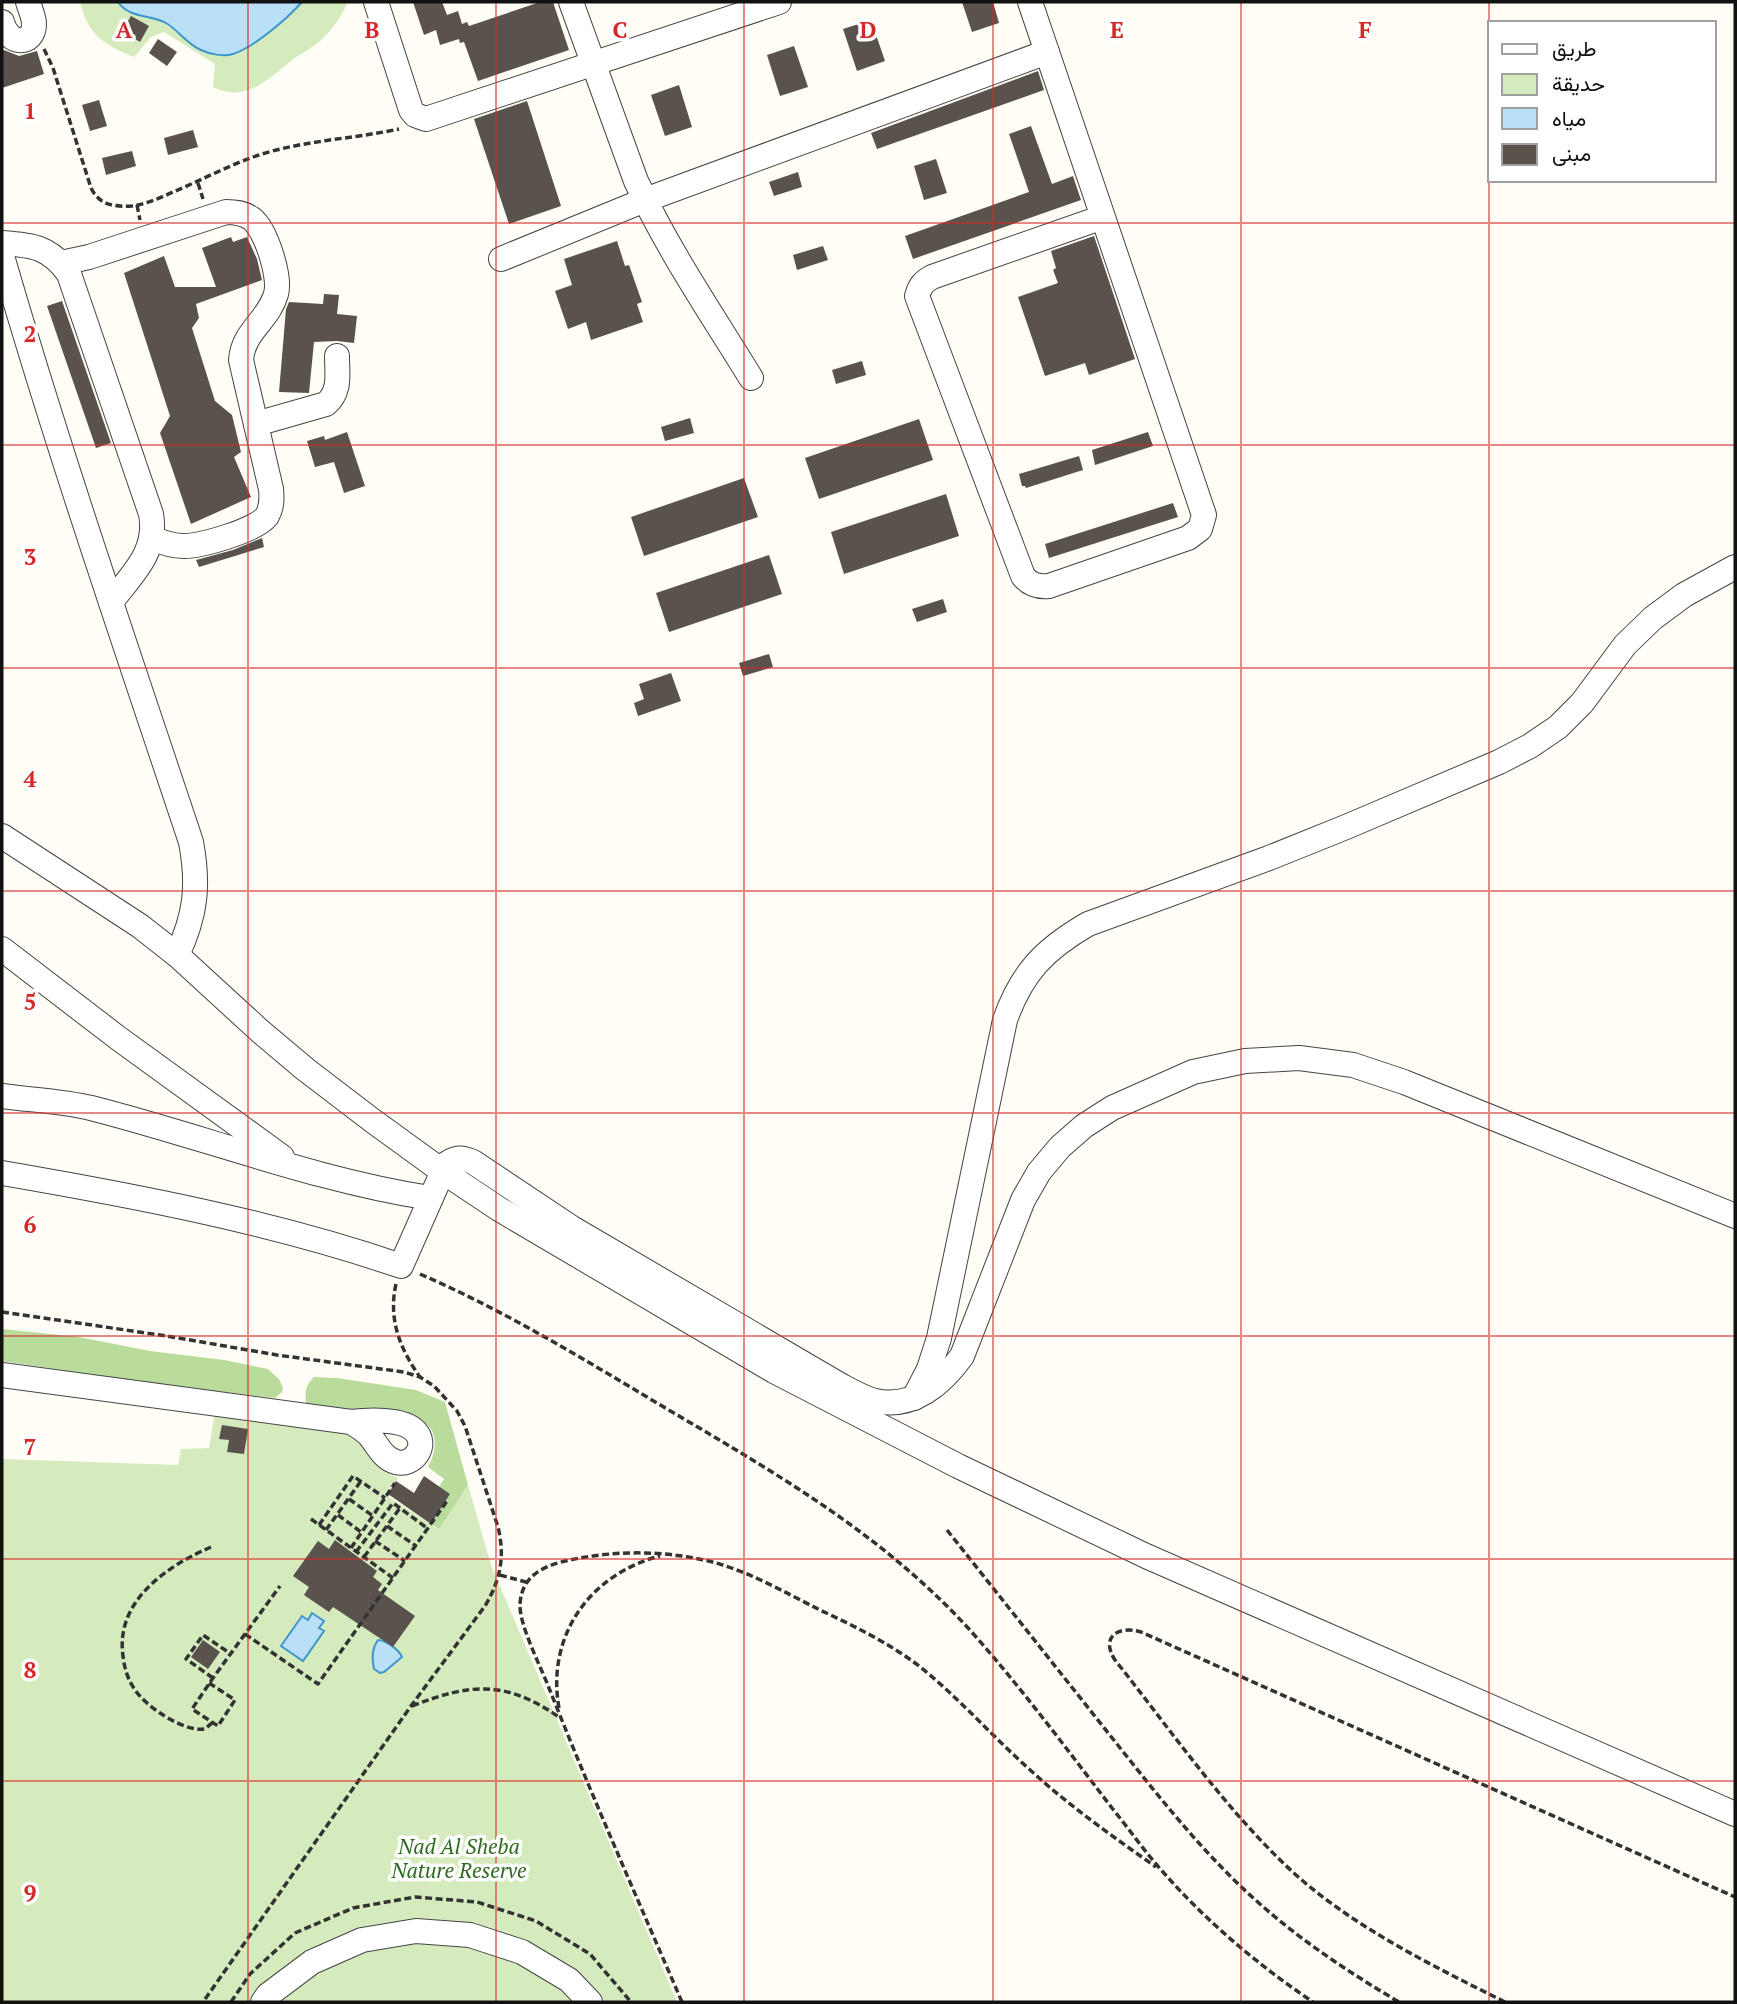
<svg xmlns="http://www.w3.org/2000/svg" width="1737" height="2004" viewBox="0 0 1737 2004" font-family="'PT Serif',Vazirmatn,serif">
<style>
.green{fill:#d5ebbd}
.forest{fill:#b9dc9c}
.water{fill:#b9e0f7;stroke:#3f96cf;stroke-width:2}
.building{fill:#5a524d}
.lines{fill:none;stroke-linecap:round;stroke-linejoin:round}
.minor-casing{stroke:#444;stroke-width:26}
.path{stroke:#333;stroke-width:3.5;stroke-dasharray:7 3.5;stroke-linecap:butt}
.minor{stroke:#fff;stroke-width:24}
.grid{fill:none;stroke:#d62828;stroke-width:2;stroke-opacity:0.55}
.labels{text-anchor:middle;stroke-width:7;stroke-linejoin:round;paint-order:stroke}
.park-label{font-size:21px;font-style:italic;fill:#2f6b1f;stroke:#fff}
.grid-label{font-size:23px;text-anchor:middle;font-weight:bold;fill:#d62828;stroke:#fff;stroke-width:7;stroke-linejoin:round;paint-order:stroke}
</style>
<rect width="100%" height="100%" fill="#fffdf5"/>
<g class="green">
<path d="M80,2H118C127,15 139,14 153,17C171,22 185,39 200,50L284,19L302,2H348C340,19 330,34 315,45C307,51 298,55 291,61C267,80 246,103 213,87L215,64L164,32L151,37L134,57C104,45 88,35 80,2Z"/>
<polygon points="215,1412 350,1432 390,1474 398,1478 386,1495 438,1529 468,1485 491,1565 677,2002 2,2002 2,1459 178,1465 181,1449 209,1448"/>
</g>
<g class="forest">
<polygon points="2,1329 79,1337 150,1351 224,1360 268,1369 279,1379 283,1388 282,1392 275,1398 164,1385 2,1361"/>
<path d="M314,1377L337,1378L416,1390L445,1402L468,1485L439,1529L431,1524L450,1494L439,1487L444,1479L428,1467C435,1455 440,1432 424,1422C420,1420 412,1420 407,1419C377,1412 346,1409 314,1406L306,1403C305,1391 305,1386 314,1377Z"/>
</g>
<g class="water">
<path d="M118,2H302C288,18 253,48 233,54C224,57 209,54 201,50C187,44 178,30 166,23C150,14 130,19 118,2Z"/>
<polygon points="312,1613 324,1621 319,1628 324,1631 303,1661 281,1646 302,1616 308,1620"/>
<path d="M378,1640C386,1640 399,1650 402,1657L384,1672L380,1673L374,1669C372,1660 372,1648 378,1640Z"/>
</g>
<g class="building">
<polygon points="413,2 442,2 447,15 458,11 462,24 467,22 469,26 540,2 553,2 569,50 478,81 464,42 460,43 459,39 440,45 436,30 424,35"/>
<polygon points="962,2 993,2 999,23 972,32"/>
<polygon points="131,16 149,26 140,42 122,31"/>
<polygon points="871,20 885,61 857,71 843,29"/>
<polygon points="158,39 177,52 167,66 149,53"/>
<polygon points="794,46 808,87 780,96 767,55"/>
<polygon points="4,50 19,56 37,51 44,74 2,88 2,51"/>
<polygon points="1038,71 1044,90 877,149 871,133"/>
<polygon points="679,85 692,127 665,136 651,95"/>
<polygon points="99,100 107,126 90,131 82,105"/>
<polygon points="527,101 561,206 509,224 474,119"/>
<polygon points="1031,126 1052,184 1073,176 1081,200 913,259 905,236 1029,192 1009,134"/>
<polygon points="193,130 198,147 168,155 164,138"/>
<polygon points="132,151 136,166 106,175 102,158"/>
<polygon points="936,159 947,193 924,200 914,166"/>
<polygon points="798,172 802,187 774,196 769,182"/>
<polygon points="1094,236 1135,359 1089,375 1085,363 1045,376 1018,297 1058,283 1053,270 1056,268 1051,251"/>
<polygon points="231,237 233,242 247,237 257,259 262,280 196,304 199,318 192,328 215,401 232,415 241,452 234,457 251,497 191,524 160,433 170,416 124,273 164,256 175,287 216,287 202,248"/>
<polygon points="617,241 625,266 629,265 642,302 637,304 643,322 591,340 586,322 568,329 555,291 572,285 564,259"/>
<polygon points="823,246 828,260 797,270 793,255"/>
<polygon points="324,294 339,295 337,314 357,316 354,343 337,341 314,342 309,393 279,392 286,309 289,302 323,304"/>
<polygon points="62,301 111,443 96,448 47,306"/>
<polygon points="862,361 866,375 836,384 832,370"/>
<polygon points="690,418 694,433 665,441 661,427"/>
<polygon points="919,419 933,460 819,499 805,458"/>
<polygon points="347,432 365,486 344,493 334,462 315,467 307,441 324,436 325,440"/>
<polygon points="1148,432 1153,446 1095,465 1092,450"/>
<polygon points="1079,456 1083,470 1026,488 1025,486 1022,486 1019,474"/>
<polygon points="744,478 758,517 644,556 631,517"/>
<polygon points="946,494 959,536 844,574 831,532"/>
<polygon points="1173,503 1178,517 1049,558 1045,544"/>
<polygon points="262,538 264,547 199,567 196,560 233,550"/>
<polygon points="769,555 782,594 669,632 656,593"/>
<polygon points="943,599 947,612 917,622 912,609"/>
<polygon points="769,654 773,667 743,676 739,663"/>
<polygon points="671,673 681,701 638,716 634,703 644,699 639,684"/>
<polygon points="222,1425 248,1429 244,1454 227,1452 229,1440 219,1439"/>
<polygon points="424,1476 450,1494 431,1524 388,1494 396,1481 414,1493"/>
<polygon points="335,1540 377,1571 373,1577 382,1584 378,1590 415,1616 393,1647 333,1607 329,1612 304,1595 309,1587 293,1576 318,1541 329,1549"/>
<polygon points="203,1640 220,1652 208,1669 191,1657"/>
</g>
<g class="lines">
<defs>
<g id="minor">
<polyline points="376,2 411,110 415,115 426,119 779,2"/>
<path d="M571,2L636,181C668,250 711,313 751,378"/>
<path d="M1030,2L1204,515L1200,529L1188,538L1049,586C1038,587 1030,585 1023,576L917,296C920,286 923,282 932,277L1103,217"/>
<path d="M2,22C8,46 34,46 34,24C34,17 30,9 28,2"/>
<path d="M2,243C33,245 50,247 69,274L151,514C158,552 132,574 111,602"/>
<path d="M2,256C59,453 126,647 191,842C199,885 196,915 177,955"/>
<polyline points="501,259 645,200 1047,52"/>
<path d="M61,263L89,257L226,212C236,212 244,213 252,219C266,230 281,277 276,294C269,320 243,331 241,360L271,489C272,499 272,507 267,516C257,530 202,546 184,546C173,546 163,543 152,538"/>
<path d="M256,424L326,404C341,391 337,374 337,356"/>
<polyline points="2,836 140,926 177,955 261,1032 305,1069 373,1121 442,1171 499,1209 774,1371 958,1466 1146,1556 1735,1814"/>
<polyline points="2,949 118,1038 282,1157"/>
<path d="M2,1096C31,1100 62,1101 91,1108C205,1137 314,1180 430,1198"/>
<path d="M2,1173C136,1196 272,1222 401,1266L446,1164C456,1157 462,1157 473,1162L572,1228L840,1385C851,1391 863,1398 875,1401C913,1409 942,1384 962,1356L1023,1200L1039,1172L1060,1147L1084,1126L1112,1108L1193,1072L1245,1061L1299,1058L1353,1065L1404,1082L1735,1216"/>
<path d="M2,1375L351,1422C367,1420 403,1418 415,1431C429,1445 413,1467 396,1462C382,1458 378,1445 369,1435C363,1429 358,1426 351,1422"/>
<path d="M914,1398L929,1369L939,1338L1005,1020C1022,972 1045,949 1088,924L1269,858L1346,827L1499,762L1530,746L1558,727L1582,703L1625,645L1653,618L1684,595L1735,567"/>
<polyline points="263,2002 268,1995 312,1962 362,1940 416,1931 470,1935 522,1952 569,1980 590,2002"/>
</g>
</defs>
<use href="#minor" class="minor-casing"/>
<g class="path">
<path d="M44,49L53,68L91,188C99,205 114,207 132,206C146,204 160,198 173,192C202,180 231,164 262,154C308,140 352,139 399,129"/>
<polyline points="198,183 203,199"/>
<polyline points="137,205 140,220"/>
<path d="M420,1274C503,1310 580,1357 657,1403C770,1470 879,1531 969,1629C1020,1686 1066,1748 1112,1808C1129,1829 1145,1852 1163,1872C1207,1922 1258,1965 1313,2002"/>
<path d="M396,1284C388,1319 400,1349 420,1377"/>
<path d="M2,1312L167,1336L277,1355L404,1372L420,1377L434,1386L457,1411L465,1426L498,1527C505,1556 501,1579 485,1606L411,1706L203,2002"/>
<polyline points="349,1499 373,1516"/>
<polyline points="338,1515 361,1532"/>
<polyline points="311,1519 393,1578"/>
<polyline points="319,1525 353,1476 385,1498"/>
<polyline points="387,1526 416,1546"/>
<polyline points="326,1530 361,1481"/>
<path d="M947,1530C1001,1598 1055,1666 1109,1734C1156,1793 1203,1854 1260,1904C1303,1942 1350,1973 1399,2002"/>
<polyline points="375,1541 405,1561"/>
<path d="M211,1547C167,1566 115,1601 123,1656C126,1683 138,1698 160,1713C172,1721 190,1731 205,1729L213,1722"/>
<polyline points="351,1548 395,1483"/>
<polyline points="356,1552 393,1503 427,1528"/>
<polyline points="364,1557 400,1508"/>
<polyline points="500,1575 526,1582"/>
<polyline points="245,1634 318,1684 447,1501"/>
<polyline points="213,1678 186,1659 203,1635 231,1654"/>
<polyline points="209,1683 235,1700 218,1726 192,1709 213,1678 280,1586"/>
<path d="M412,1706C471,1683 505,1680 559,1717"/>
<path d="M559,1708C546,1636 590,1574 660,1556"/>
<polyline points="231,2002 250,1974 295,1933 353,1908 415,1897 477,1902 536,1921 590,1954 631,2002"/>
<path d="M682,2002C637,1898 591,1794 549,1688C541,1667 519,1625 520,1604C522,1570 553,1563 580,1558C619,1551 660,1551 699,1559C742,1567 782,1591 820,1610C854,1626 889,1643 919,1666C958,1697 991,1735 1028,1768C1068,1805 1112,1836 1156,1867"/>
<path d="M1505,2002C1433,1966 1357,1929 1296,1875C1227,1812 1173,1733 1115,1660C1100,1637 1118,1625 1141,1632L1735,1897"/>
</g>
<use href="#minor" class="minor"/>
</g>
<path class="grid" d="M248,2V2002M496,2V2002M744,2V2002M993,2V2002M1241,2V2002M1489,2V2002M2,223H1735M2,445H1735M2,668H1735M2,891H1735M2,1113H1735M2,1336H1735M2,1559H1735M2,1781H1735"/>
<g class="labels">
<g class="park-label">
<text x="459" y="1854">Nad Al Sheba<tspan x="459" dy="24">Nature Reserve</tspan></text>
</g>
</g>
<g class="grid-label">
<text x="124" y="38">A</text>
<text x="372" y="38">B</text>
<text x="620" y="38">C</text>
<text x="868" y="38">D</text>
<text x="1117" y="38">E</text>
<text x="1365" y="38">F</text>
<text x="30" y="119">1</text>
<text x="30" y="342">2</text>
<text x="30" y="565">3</text>
<text x="30" y="787">4</text>
<text x="30" y="1010">5</text>
<text x="30" y="1233">6</text>
<text x="30" y="1455">7</text>
<text x="30" y="1678">8</text>
<text x="30" y="1901">9</text>
</g>
<rect width="1737" height="2004" fill="none" stroke="#111111" stroke-width="7"/>
<rect x="1488" y="21" width="228" height="161" fill="#ffffff" stroke="#a0a0a0" stroke-width="2"/>
<rect x="1502" y="44" width="35" height="10" fill="#ffffff" stroke="#a0a0a0" stroke-width="2"/>
<text x="1552" y="56" font-size="21" fill="#111111">طريق</text>
<rect x="1502" y="74" width="35" height="21" fill="#d5ebbd" stroke="#a0a0a0" stroke-width="2"/>
<text x="1552" y="91" font-size="21" fill="#111111">حديقة</text>
<rect x="1502" y="108" width="35" height="21" fill="#b9e0f7" stroke="#a0a0a0" stroke-width="2"/>
<text x="1552" y="126" font-size="21" fill="#111111">مياه</text>
<rect x="1502" y="144" width="35" height="21" fill="#5a524d" stroke="#a0a0a0" stroke-width="2"/>
<text x="1552" y="161" font-size="21" fill="#111111">مبنى</text>
</svg>
